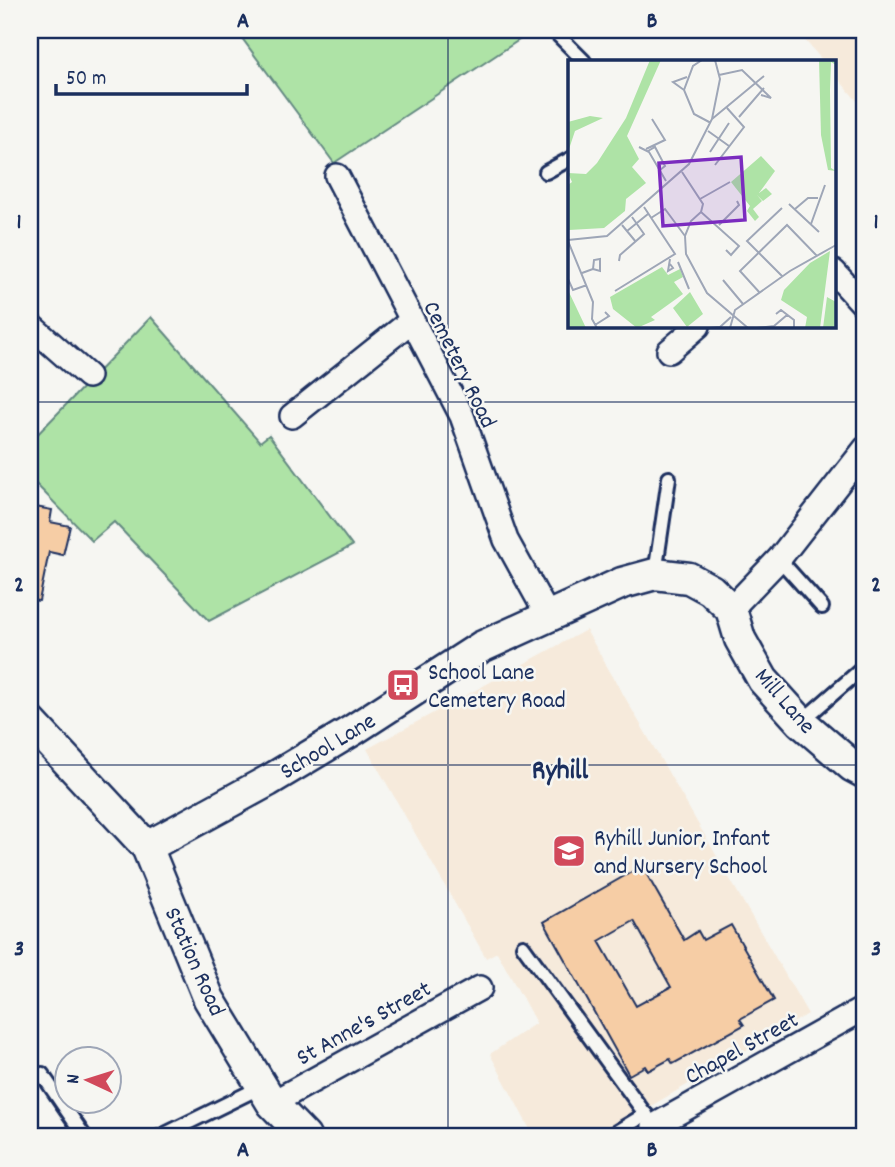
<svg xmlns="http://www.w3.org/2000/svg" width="895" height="1167" viewBox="0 0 895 1167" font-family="Dekko,sans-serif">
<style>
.built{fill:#f6eadb}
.green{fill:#aee3a6;stroke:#648982;stroke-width:2}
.building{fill:#f6cda5;stroke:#1b2f5e;stroke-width:2;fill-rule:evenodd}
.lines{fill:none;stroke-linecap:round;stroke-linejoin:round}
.service-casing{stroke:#1b2f5e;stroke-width:18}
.minor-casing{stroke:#1b2f5e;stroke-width:28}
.tertiary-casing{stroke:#1b2f5e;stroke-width:35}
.service{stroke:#f6f6f2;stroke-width:12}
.minor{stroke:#f6f6f2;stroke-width:23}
.tertiary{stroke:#f6f6f2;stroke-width:30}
.grid{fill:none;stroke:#1b2f5e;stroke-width:2;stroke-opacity:0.55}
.labels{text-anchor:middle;stroke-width:5;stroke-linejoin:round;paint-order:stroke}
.street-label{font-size:24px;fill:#1b2f5e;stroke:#f6f6f2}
.poi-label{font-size:24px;fill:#1b2f5e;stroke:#f6f6f2;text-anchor:start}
.quarter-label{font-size:28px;font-weight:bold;fill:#1b2f5e;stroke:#f6f6f2}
.inset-road{fill:none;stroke:#9ea6b7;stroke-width:2}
.view{fill:#7b2cbf;fill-opacity:0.15;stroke:#7b2cbf;stroke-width:3.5}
.inset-edge{fill:none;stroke:#1b2f5e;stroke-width:3.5}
.neatline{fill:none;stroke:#1b2f5e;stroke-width:2.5}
.grid-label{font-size:23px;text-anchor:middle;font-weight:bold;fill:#1b2f5e}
</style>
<rect width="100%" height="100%" fill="#f6f6f2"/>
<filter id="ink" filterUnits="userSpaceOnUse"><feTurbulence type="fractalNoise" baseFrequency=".0143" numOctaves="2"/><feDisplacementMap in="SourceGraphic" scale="14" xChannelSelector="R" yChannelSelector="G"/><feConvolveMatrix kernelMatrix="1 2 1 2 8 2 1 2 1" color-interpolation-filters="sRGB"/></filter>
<g filter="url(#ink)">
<g class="built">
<polygon points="796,30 865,30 865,110 834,74 834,61 823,61"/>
<polygon points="586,630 808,1014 598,1137 534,1137 490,1054 536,1023 497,952 486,958 367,749"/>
</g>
<g class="green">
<polygon points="236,30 534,30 334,163"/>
<polygon points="151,317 260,442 269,435 352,546 209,621 114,522 92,541 30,478 30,442"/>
</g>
<g class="building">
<polygon points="30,506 52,510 50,522 70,526 63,555 49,552 39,601 30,600"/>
<path d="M642,866L684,940L698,931L703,940L731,925L774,1000L740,1019L744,1025L673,1064L670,1059L648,1071L645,1066L629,1075L544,922ZM634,921L671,987L636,1006L599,941Z"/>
</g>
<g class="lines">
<defs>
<g id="service">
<polyline points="556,33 584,61"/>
<polyline points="546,172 570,159"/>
<polyline points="779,559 822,607"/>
<polyline points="655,574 669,478"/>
<polyline points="802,721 865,666"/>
<polyline points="523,946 654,1126"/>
<polyline points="30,1079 42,1074 85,1137"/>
<polyline points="159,1137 263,1086"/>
<polyline points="608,1137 646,1114"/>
</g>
<g id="minor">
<polyline points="337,176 462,416 506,540 548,616"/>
<polyline points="834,272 865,306"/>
<polyline points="30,325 88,376"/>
<polyline points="669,351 698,326"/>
<polyline points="292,416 411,321"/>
<polyline points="731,609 779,559 865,449"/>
<polyline points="272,1103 480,988"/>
<polyline points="661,1137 654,1126 865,1008"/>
</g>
<g id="tertiary">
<polyline points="30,721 147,847 209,999 272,1103 305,1137"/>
<polyline points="147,847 268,781 353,730 481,647 622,583 655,574 689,578 711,590 731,609 740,639 763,680 801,722 852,766 865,773"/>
</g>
</defs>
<use href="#service" class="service-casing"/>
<use href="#minor" class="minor-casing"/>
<use href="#tertiary" class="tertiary-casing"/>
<use href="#service" class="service"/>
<use href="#minor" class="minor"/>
<use href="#tertiary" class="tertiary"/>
</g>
</g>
<path class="grid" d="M448,30V1137M30,402H865M30,765H865"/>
<defs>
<symbol id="bus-square" viewBox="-11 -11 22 22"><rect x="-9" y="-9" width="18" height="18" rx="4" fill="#d1495b" stroke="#f6f6f2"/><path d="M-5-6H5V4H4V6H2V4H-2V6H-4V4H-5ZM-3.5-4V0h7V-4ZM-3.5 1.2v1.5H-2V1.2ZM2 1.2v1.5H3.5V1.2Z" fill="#fff"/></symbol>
<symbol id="school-square" viewBox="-11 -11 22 22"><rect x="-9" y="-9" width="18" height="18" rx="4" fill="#d1495b" stroke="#f6f6f2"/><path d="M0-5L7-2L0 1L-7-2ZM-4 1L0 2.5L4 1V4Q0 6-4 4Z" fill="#fff"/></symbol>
</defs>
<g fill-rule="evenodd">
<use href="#bus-square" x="384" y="666" width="38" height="38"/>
<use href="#school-square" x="550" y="832" width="38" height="38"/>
</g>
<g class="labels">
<g class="street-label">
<text transform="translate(461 364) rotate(64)" y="8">Cemetery Road</text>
<text transform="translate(786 700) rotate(49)" y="8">Mill Lane</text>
<text transform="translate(327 745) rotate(-31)" y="8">School Lane</text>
<text transform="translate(196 961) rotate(66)" y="8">Station Road</text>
<text transform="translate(363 1022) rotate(-29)" y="8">St Anne's Street</text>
<text transform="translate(741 1047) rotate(-29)" y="8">Chapel Street</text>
</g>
<g class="poi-label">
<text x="428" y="679">School Lane<tspan x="428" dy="28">Cemetery Road</tspan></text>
<text x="594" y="845">Ryhill Junior, Infant<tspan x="594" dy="28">and Nursery School</tspan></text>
</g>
<g class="quarter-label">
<text x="560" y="778">Ryhill</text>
</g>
</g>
<g transform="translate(568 60)">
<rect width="268" height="268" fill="#f6f6f2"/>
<path d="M82,0H93L59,76L71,99L64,107L78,123L58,139L57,151L36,168L1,170L0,125L4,122L0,113L18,114L29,103L58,58ZM251,0H268V5L263,2L262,30L263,108L268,111L260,110L253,75ZM22,56L35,58L7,71L0,92V62ZM193,96L207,111L191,133L198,128L204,134L195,141L189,135L194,141L185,149L191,157L187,161L179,151L182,146L163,122ZM262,191L252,268H237L239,257L213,240L216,230L242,203ZM94,207L100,215L112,209L115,217L106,222L115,234L83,257L87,260L69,268L45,249L42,237ZM0,230L18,268H0ZM122,232L135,254L119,267L105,248ZM259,237L268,242V268H255Z" fill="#aee3a6"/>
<path class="inset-road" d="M134,0L125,6L116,30L126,54L143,63M151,15L174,10L203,38L193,35M116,30L105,22L119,17M171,57L196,28M144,59L196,16M140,71L161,86M71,87L81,92L98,121M78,89L97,80L84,59M80,91L87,87L97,106L92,110M142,92L161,63M147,105L176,67L159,48M114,112L135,144L133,152M132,139L162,122M221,144L251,172M227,149L240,138H250M133,152L123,161L117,176L118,194L139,233L180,268M133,152L171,186L163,195L158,190M83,158L97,149L117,176M243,164L257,125M54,165L68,182M151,165L171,145L169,141M59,171L80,154M0,180L39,176L121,104L144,59L152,19L147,0M0,181L25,242L24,259L29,268M102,199L100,211L105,208L102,204M51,201L52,195L76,174L64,157M110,202L121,229M14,213L25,209L26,200L32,199V211L25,209M214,216L179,181L214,148M0,219L5,230L19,225M155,220L175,244M47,231L107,194L76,147M192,233L172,211L219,165L249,196M208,254L213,250L226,260V268M27,265L41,256L37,252M141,268L152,267L163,257M162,268L167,250L222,211L268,185M189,268L206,266L219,255"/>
<path class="view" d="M173,97L177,160L95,166L91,103Z"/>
<rect width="268" height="268" class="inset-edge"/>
</g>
<rect width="895" height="1167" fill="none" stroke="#f6f6f2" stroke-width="77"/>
<g transform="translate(88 1080) rotate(274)"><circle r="33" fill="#f6f6f2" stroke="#9ea6b7" stroke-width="2"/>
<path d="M0-5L12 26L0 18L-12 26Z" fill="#d1495b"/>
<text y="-10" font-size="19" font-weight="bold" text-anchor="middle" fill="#1b2f5e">N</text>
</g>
<path d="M56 84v10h191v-10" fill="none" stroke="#1b2f5e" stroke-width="3.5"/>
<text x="66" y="84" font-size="21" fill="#1b2f5e" stroke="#f6f6f2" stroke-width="5" paint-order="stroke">50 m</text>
<rect x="38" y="38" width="818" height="1090" class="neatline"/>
<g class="grid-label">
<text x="243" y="27">A</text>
<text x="652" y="27">B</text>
<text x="19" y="228">1</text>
<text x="876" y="228">1</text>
<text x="19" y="591">2</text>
<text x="876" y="591">2</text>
<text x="19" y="955">3</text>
<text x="876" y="955">3</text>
<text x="243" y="1156">A</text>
<text x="652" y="1156">B</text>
</g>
</svg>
